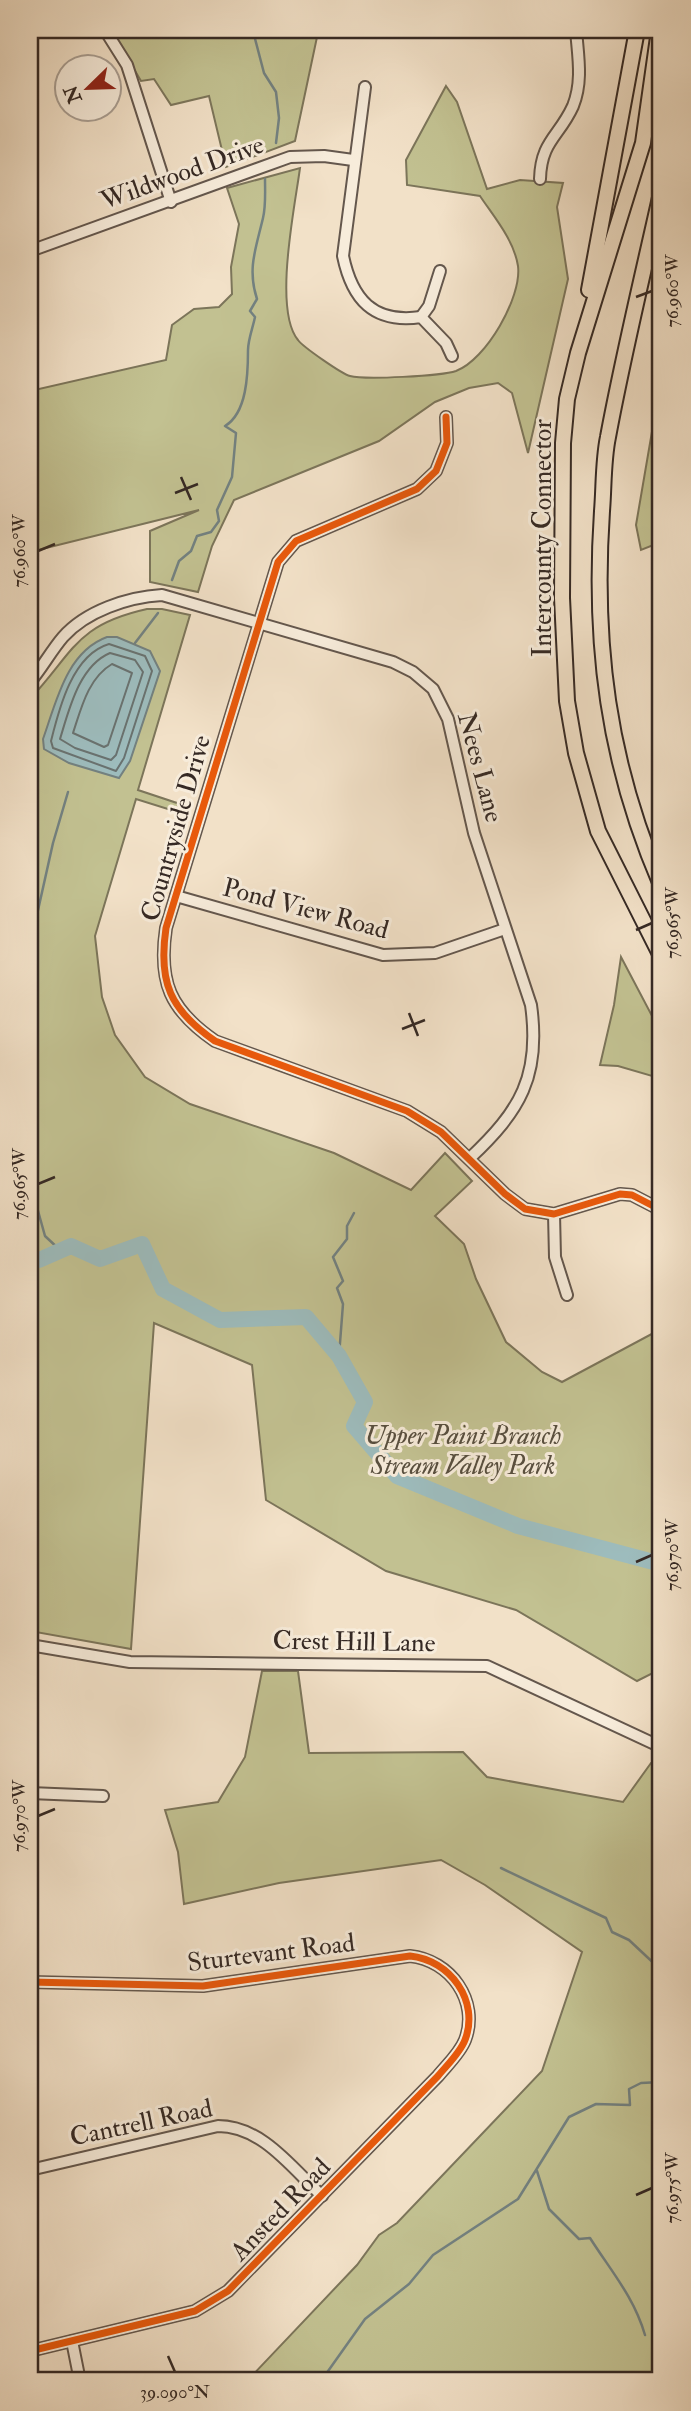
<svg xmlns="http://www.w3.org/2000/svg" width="691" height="2411" viewBox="0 0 691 2411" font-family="'IM FELL Double Pica',serif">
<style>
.green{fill:#c2c191;stroke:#7c755a;stroke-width:2}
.water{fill:#9dbcbd;stroke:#738180;stroke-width:2}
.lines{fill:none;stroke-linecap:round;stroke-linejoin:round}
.shore{stroke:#697270;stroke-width:2}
.stream{stroke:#738180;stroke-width:2.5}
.river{stroke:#9dbcbd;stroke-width:16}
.minor-casing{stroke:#64574d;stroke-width:14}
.highway-casing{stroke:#352924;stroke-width:18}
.minor{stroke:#f7ecdb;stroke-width:10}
.highway{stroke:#f2e1c8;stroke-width:14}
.cycleway-casing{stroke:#f7ecdb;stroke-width:11}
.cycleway{stroke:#e8590c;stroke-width:7}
.ticks{fill:none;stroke:#352924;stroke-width:2.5}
.labels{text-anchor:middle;stroke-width:6;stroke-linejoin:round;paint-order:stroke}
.street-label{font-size:26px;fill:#352924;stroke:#f7ecdb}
.park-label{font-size:26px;font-style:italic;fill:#584f3f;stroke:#f7ecdb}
.neatline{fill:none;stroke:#352924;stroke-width:2.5}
.ticks-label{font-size:18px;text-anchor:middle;fill:#352924}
</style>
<rect width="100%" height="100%" fill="#f2e1c8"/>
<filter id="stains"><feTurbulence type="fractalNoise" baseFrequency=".00286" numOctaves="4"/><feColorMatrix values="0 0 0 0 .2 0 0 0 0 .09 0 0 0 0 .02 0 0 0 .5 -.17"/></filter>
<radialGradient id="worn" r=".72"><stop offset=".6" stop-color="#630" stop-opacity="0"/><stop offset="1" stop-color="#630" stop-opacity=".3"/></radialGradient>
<g class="green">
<polygon points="111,30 335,30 317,37 295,141 226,167 209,96 171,105 154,79 141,81"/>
<path d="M446,86L457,102L487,189L520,180L563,183L557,207L568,279L528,453L512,393L498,383L469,388L435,402L379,441L234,500L212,546L198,592L150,582V531L199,510L30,552V391L166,360L172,325L194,309L219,307L232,294L231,267L239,224L227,188L300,168C295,206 273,310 298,340C303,347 342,374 350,376C365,380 441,376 456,371C486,360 522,297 518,266C514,240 494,217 480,196L407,185L406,160Z"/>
<polygon points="661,379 661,542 641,550 636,525"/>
<path d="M147,609H162L190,615L138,790L189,807L187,815L136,799L95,936L102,997L115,1035L145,1077L190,1104L334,1153L411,1190L445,1153L472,1181L435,1216L464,1244L476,1279L506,1342L542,1372L562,1382L661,1329V1669L637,1681L516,1610L386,1571L266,1500L252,1365L154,1323L131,1649L30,1631V699C74,652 75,625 147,609Z"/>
<polygon points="621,957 661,1033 661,1068 652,1076 618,1066 600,1065 614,1005"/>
<polygon points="262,1671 298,1671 309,1753 463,1752 487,1777 623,1802 651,1763 661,1765 661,2381 247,2381 357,2265 379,2235 397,2223 542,2071 582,1952 485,1885 441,1860 279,1883 184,1904 178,1852 165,1810 218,1802 245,1757"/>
</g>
<path class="water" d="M107,637H117L150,651L160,671L130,761L119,778L69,763L44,749L43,739C56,703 66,652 107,637Z"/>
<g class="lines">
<g class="shore">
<path d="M109,644L145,656L152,671L124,758L116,771L53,748L51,741C59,709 72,655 109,644Z"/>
<path d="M110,653L135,660L143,672L116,755L111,760L75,748L60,739C69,710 79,666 110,653Z"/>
<path d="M112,664L132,673L108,745L104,747L73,733C81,709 88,678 112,664Z"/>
</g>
<g class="stream">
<polyline points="245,30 253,31 264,73 276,92 279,118 276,143"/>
<path d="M172,580L179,561L191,551L197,536L211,532L219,521L217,510L232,477L236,433L225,426C247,413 248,374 248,350C248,340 253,327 255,317L250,311L257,299C247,269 256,248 263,218C266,206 265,192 265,179"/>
<polyline points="135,643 158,613"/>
<polyline points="30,946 53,843 68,792"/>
<polyline points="30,1182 45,1236 61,1251"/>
<polyline points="339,1356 343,1304 337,1288 343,1281 333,1257 347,1239 347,1226 354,1213"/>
<polyline points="501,1868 606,1918 612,1932 629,1940 661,1970"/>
<path d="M537,2171L549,2209L579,2239L590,2238C611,2271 634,2297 645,2335"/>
<polyline points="321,2381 365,2319 409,2284 433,2255 518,2199 569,2117 596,2104 630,2105 629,2089 641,2083 661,2082"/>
</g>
<polyline class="river" points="30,1259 39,1260 71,1246 100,1259 142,1244 163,1289 220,1320 306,1317 339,1356 365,1402 354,1426 397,1476 518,1526 661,1564"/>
<defs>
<g id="minor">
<polyline points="105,30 127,65 171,202"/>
<path d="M365,87L343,256C352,299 373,324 421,317L446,343L452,356"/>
<path d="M540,179C541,141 559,137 573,106C583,81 578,56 576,30"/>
<polyline points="30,251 290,157 324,156 353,160"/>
<polyline points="421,317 429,306 440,271"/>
<path d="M446,417L447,443L436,471L417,489L296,541L278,562L166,928C158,982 170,1010 215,1041L407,1111L441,1132L505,1194L525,1209L554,1214L620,1194L632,1195L661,1210"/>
<path d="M30,682C42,668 51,651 63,637C86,611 128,597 162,595L393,662L413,672L433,689L448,719L474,833L531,1005C541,1076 520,1111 470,1158"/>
<polyline points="176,896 383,955 435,953 505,929"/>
<polyline points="554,1214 555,1257 567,1295"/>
<polyline points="30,1645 130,1662 487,1666 661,1747"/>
<polyline points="30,1793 103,1796"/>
<path d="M30,1982L203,1986L410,1956C450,1960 480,2001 465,2040C460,2053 447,2065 438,2076L228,2291L195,2311L30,2351"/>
<path d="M30,2170L218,2126C262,2126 292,2168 322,2196"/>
<polyline points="72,2341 80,2381"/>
</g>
<g id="highway">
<polyline points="659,30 643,143 578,353 567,399 563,443 562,598 567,701 576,753 598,831 661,956"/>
<path d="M661,193C643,274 623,356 608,437C603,461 604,487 602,511C593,644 608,762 661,885"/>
<polyline points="589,290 637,30"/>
</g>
</defs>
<use href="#minor" class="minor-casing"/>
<use href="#highway" class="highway-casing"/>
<use href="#minor" class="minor"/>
<use href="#highway" class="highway"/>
<defs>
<g id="cycleway">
<path d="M446,417L447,443L436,471L417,489L296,541L278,562L166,928C158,982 170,1010 215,1041L407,1111L441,1132L505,1194L525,1209L554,1214L620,1194L632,1195L661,1210"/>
<path d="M30,1982L203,1986L410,1956C450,1960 480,2001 465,2040C460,2053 447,2065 438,2076L228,2291L195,2311L30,2351"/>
</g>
</defs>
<use href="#cycleway" class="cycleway-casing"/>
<use href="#cycleway" class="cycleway"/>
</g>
<path class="ticks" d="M636,297L652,291M181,477L191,500M175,493L198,484M38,551L55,544M636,930L652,923M409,1013L418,1036M402,1029L425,1020M38,1184L55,1177M636,1562L652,1555M38,1816L55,1809M636,2195L652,2188M168,2356L175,2372"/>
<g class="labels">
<g class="street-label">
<text transform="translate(182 172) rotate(-20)" y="9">Wildwood Drive</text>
<text transform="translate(542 538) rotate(-90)" y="9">Intercounty Connector</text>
<text transform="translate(481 767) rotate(75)" y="9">Nees Lane</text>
<text transform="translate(175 828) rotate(-74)" y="9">Countryside Drive</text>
<text transform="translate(306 908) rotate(15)" y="9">Pond View Road</text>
<text transform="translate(354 1641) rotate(1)" y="9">Crest Hill Lane</text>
<text transform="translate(271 1952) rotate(-7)" y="9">Sturtevant Road</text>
<text transform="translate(141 2122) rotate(-12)" y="9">Cantrell Road</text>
<text transform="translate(280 2209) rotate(-46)" y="9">Ansted Road</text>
</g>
<g class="park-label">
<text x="463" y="1444">Upper Paint Branch<tspan x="463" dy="30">Stream Valley Park</tspan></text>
</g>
</g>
<rect width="691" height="2411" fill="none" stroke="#f2e1c8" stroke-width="77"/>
<g transform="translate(88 88) rotate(247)"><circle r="33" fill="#f7ecdb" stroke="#a99e92" stroke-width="2"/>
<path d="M0-5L12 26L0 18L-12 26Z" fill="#8f2418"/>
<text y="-10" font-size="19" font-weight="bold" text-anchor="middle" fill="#352924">N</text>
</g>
<rect x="38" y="38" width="614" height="2334" class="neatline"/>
<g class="ticks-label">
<text transform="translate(672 291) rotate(-90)" y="6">76.960°W</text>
<text transform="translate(19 551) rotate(-90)" y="6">76.960°W</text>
<text transform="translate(672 923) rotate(-90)" y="6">76.965°W</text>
<text transform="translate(19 1184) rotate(-90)" y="6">76.965°W</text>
<text transform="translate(672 1555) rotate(-90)" y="6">76.970°W</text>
<text transform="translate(19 1816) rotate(-90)" y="6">76.970°W</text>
<text transform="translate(672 2188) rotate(-90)" y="6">76.975°W</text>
<text x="175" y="2398">39.090°N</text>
</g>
<rect width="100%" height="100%" filter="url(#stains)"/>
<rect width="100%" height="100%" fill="url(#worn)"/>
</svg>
